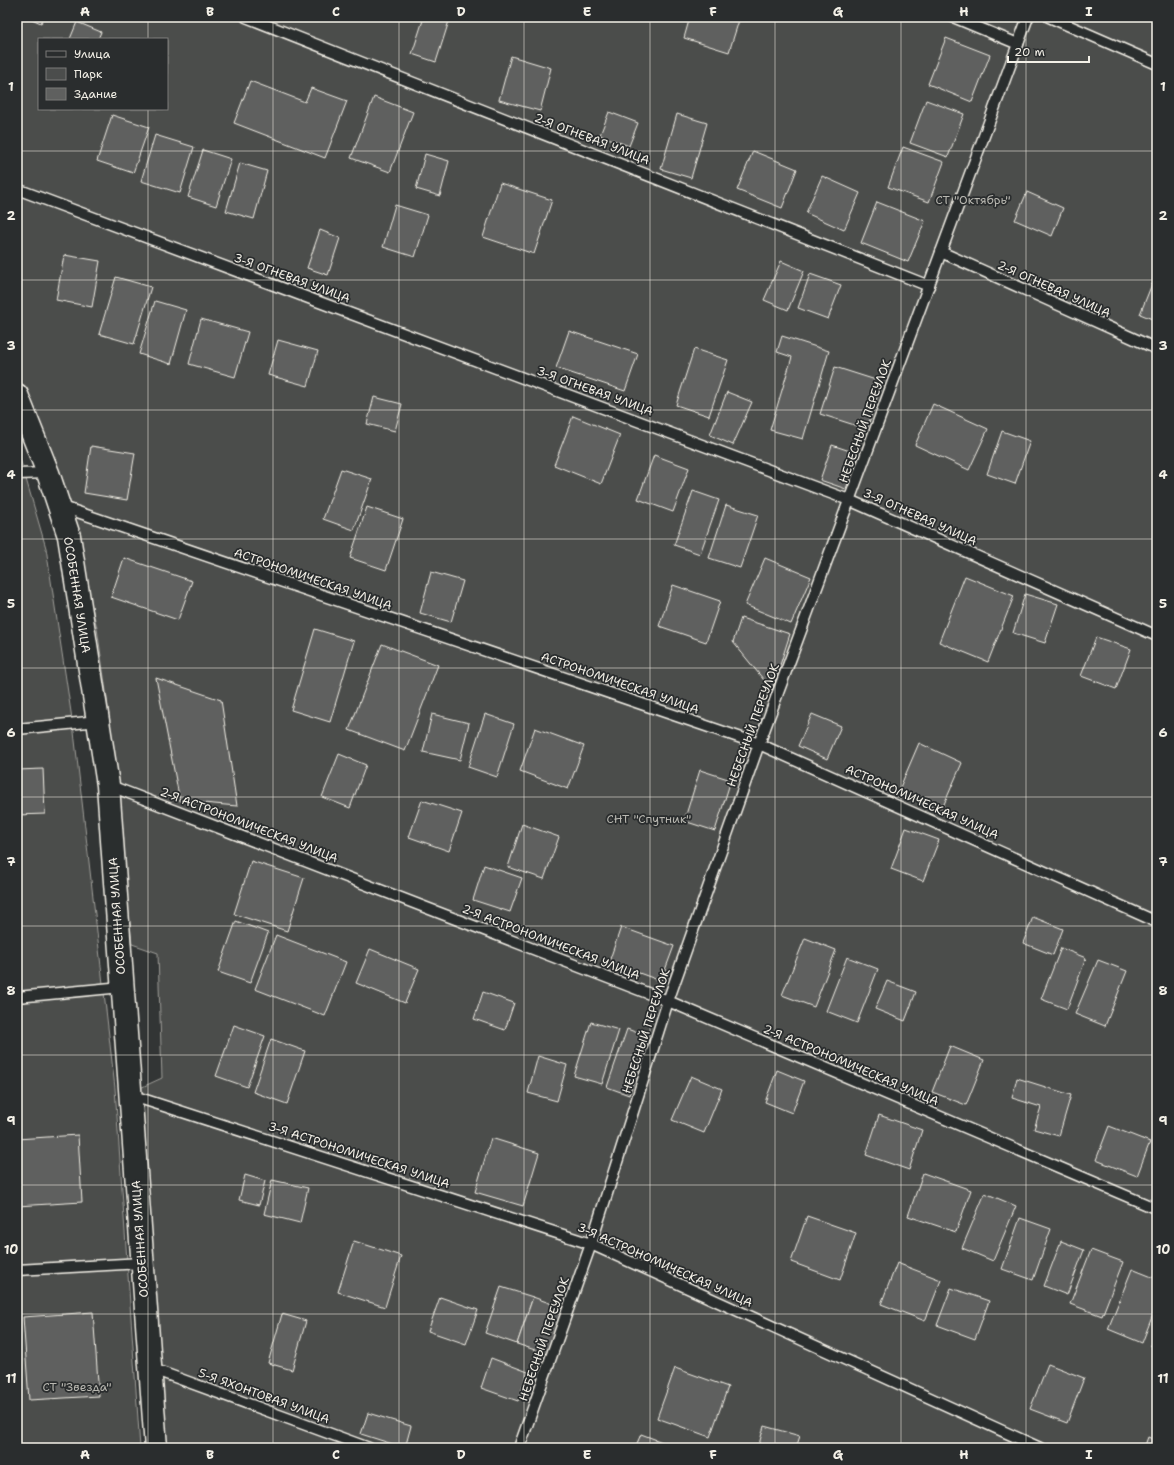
<svg xmlns="http://www.w3.org/2000/svg" width="1174" height="1465" viewBox="0 0 1174 1465" font-family="'Shantell Sans',sans-serif">
<style>
.green{fill:#4b4d4c;stroke:#a09f9a;fill-rule:evenodd}
.building{fill:#5f605f;stroke:#f4f1e8}
.lines{fill:none;stroke-linecap:round;stroke-linejoin:round}
.lane-casing{stroke:#f4f1e8;stroke-width:13}
.primary-casing{stroke:#f4f1e8;stroke-width:25}
.lane{stroke:#2a2d2e;stroke-width:10}
.primary{stroke:#2a2d2e;stroke-width:22}
.grid{fill:none;stroke:#f4f1e8;stroke-width:1;stroke-opacity:0.55}
.labels{text-anchor:middle;stroke-width:3.5;stroke-linejoin:round;paint-order:stroke}
.street-label{font-size:12px;fill:#f4f1e8;stroke:#2a2d2e}
.park-label{font-size:12px;fill:#b9b8b1;stroke:#2a2d2e}
.neatline{fill:none;stroke:#f4f1e8;stroke-width:1.5}
.grid-label{font-size:13px;text-anchor:middle;font-weight:bold;fill:#f4f1e8}
</style>
<rect width="100%" height="100%" fill="#323535"/>
<filter id="ink" filterUnits="userSpaceOnUse"><feTurbulence type="fractalNoise" baseFrequency=".025" numOctaves="2"/><feDisplacementMap in="SourceGraphic" scale="8" xChannelSelector="R" yChannelSelector="G"/><feConvolveMatrix kernelMatrix="1 2 1 2 8 2 1 2 1" color-interpolation-filters="sRGB"/></filter>
<g filter="url(#ink)">
<g class="green">
<path d="M17,17H1157V1448H166L138,1089L162,1078L158,953L132,944L107,698L97,628L74,534L17,377ZM39,39H167V109H39Z"/>
<polygon points="17,448 46,548 74,732 115,1088 140,1448 17,1448"/>
</g>
<g class="building">
<polygon points="27,17 44,17 41,23"/>
<polygon points="424,17 436,17 449,21 436,62 412,54"/>
<polygon points="690,17 740,17 729,52 684,38"/>
<polygon points="77,22 101,32 98,39 70,39"/>
<polygon points="946,38 990,55 972,102 928,84"/>
<polygon points="511,56 551,68 540,111 499,100"/>
<polygon points="250,81 305,102 311,88 347,101 325,158 234,123"/>
<polygon points="374,97 413,112 390,172 351,158"/>
<polygon points="926,100 964,114 948,157 910,143"/>
<polygon points="609,112 638,123 629,146 600,135"/>
<polygon points="677,114 707,123 691,178 661,169"/>
<polygon points="112,115 149,127 133,173 97,161"/>
<polygon points="155,135 194,147 180,193 141,181"/>
<polygon points="903,147 944,162 929,202 888,187"/>
<polygon points="203,150 231,159 216,206 188,197"/>
<polygon points="753,151 797,169 782,208 737,190"/>
<polygon points="425,154 449,161 440,196 416,189"/>
<polygon points="240,163 267,171 254,219 226,211"/>
<polygon points="822,176 860,193 844,230 806,213"/>
<polygon points="500,183 552,200 534,254 483,237"/>
<polygon points="1027,192 1063,208 1052,236 1015,220"/>
<polygon points="877,202 925,221 908,262 861,243"/>
<polygon points="395,205 428,215 415,257 383,247"/>
<polygon points="320,230 340,238 328,275 307,268"/>
<polygon points="64,255 100,261 92,307 56,300"/>
<polygon points="781,261 804,271 788,310 764,300"/>
<polygon points="810,274 841,285 828,319 798,308"/>
<polygon points="116,277 151,287 134,344 99,334"/>
<polygon points="1152,284 1157,286 1157,321 1140,314"/>
<polygon points="155,301 186,310 171,364 139,354"/>
<polygon points="201,319 248,332 235,377 189,364"/>
<polygon points="569,331 638,354 625,391 556,368"/>
<polygon points="782,336 829,351 803,439 770,430 792,357 777,352"/>
<polygon points="278,340 318,351 308,386 268,375"/>
<polygon points="694,349 728,360 709,416 676,405"/>
<polygon points="835,367 882,382 867,429 820,414"/>
<polygon points="727,392 752,402 733,445 710,435"/>
<polygon points="374,397 402,404 395,431 367,424"/>
<polygon points="933,404 988,429 969,470 915,445"/>
<polygon points="573,416 620,435 601,484 554,465"/>
<polygon points="1002,431 1030,441 1015,484 987,474"/>
<polygon points="832,445 859,454 846,489 820,480"/>
<polygon points="91,446 135,453 127,500 84,493"/>
<polygon points="654,455 689,468 673,512 638,499"/>
<polygon points="341,469 372,479 354,530 323,519"/>
<polygon points="693,491 719,500 700,554 674,545"/>
<polygon points="726,505 758,515 740,568 709,558"/>
<polygon points="367,507 403,519 386,570 350,558"/>
<polygon points="124,558 192,581 178,620 111,597"/>
<polygon points="765,558 811,577 791,624 745,605"/>
<polygon points="431,572 463,581 451,622 420,613"/>
<polygon points="965,576 1014,596 988,662 939,642"/>
<polygon points="673,585 720,601 706,642 659,626"/>
<polygon points="1025,594 1058,604 1045,643 1013,633"/>
<polygon points="741,618 790,634 772,690 733,642"/>
<polygon points="315,629 354,641 330,722 291,710"/>
<polygon points="1096,637 1131,649 1116,689 1081,676"/>
<polygon points="382,644 438,665 405,751 349,730"/>
<polygon points="156,678 221,700 237,806 180,801"/>
<polygon points="432,714 469,723 460,760 423,752"/>
<polygon points="485,714 514,724 497,777 468,767"/>
<polygon points="812,714 841,726 827,759 798,746"/>
<polygon points="535,728 584,746 568,789 520,771"/>
<polygon points="919,743 962,763 941,811 898,792"/>
<polygon points="339,754 366,765 350,808 322,797"/>
<polygon points="43,769 45,814 17,815 17,770"/>
<polygon points="700,770 731,780 715,831 684,821"/>
<polygon points="422,800 462,813 449,851 409,837"/>
<polygon points="522,824 559,837 544,879 508,867"/>
<polygon points="906,828 939,840 923,881 891,869"/>
<polygon points="251,861 304,878 287,931 234,914"/>
<polygon points="484,865 522,878 510,912 473,900"/>
<polygon points="1033,917 1063,929 1053,955 1023,943"/>
<polygon points="236,921 268,933 250,983 218,972"/>
<polygon points="621,927 674,946 661,981 609,962"/>
<polygon points="276,935 346,962 325,1016 255,989"/>
<polygon points="805,938 836,950 814,1007 782,995"/>
<polygon points="1061,948 1086,958 1067,1009 1041,999"/>
<polygon points="370,949 419,969 405,1003 356,983"/>
<polygon points="847,957 878,969 857,1023 826,1011"/>
<polygon points="1098,960 1127,971 1105,1026 1075,1014"/>
<polygon points="887,981 916,992 905,1021 875,1009"/>
<polygon points="483,992 514,1003 505,1030 474,1019"/>
<polygon points="591,1022 619,1030 602,1084 574,1076"/>
<polygon points="234,1025 265,1036 247,1087 216,1076"/>
<polygon points="627,1029 649,1037 629,1095 607,1087"/>
<polygon points="271,1039 305,1051 287,1104 253,1092"/>
<polygon points="950,1046 984,1060 966,1105 932,1092"/>
<polygon points="538,1056 567,1065 557,1101 528,1093"/>
<polygon points="777,1070 804,1081 792,1113 765,1102"/>
<polygon points="691,1076 722,1089 704,1133 672,1120"/>
<polygon points="1017,1078 1071,1095 1059,1136 1034,1129 1041,1107 1012,1098"/>
<polygon points="879,1115 922,1130 909,1170 866,1155"/>
<polygon points="1109,1126 1150,1142 1137,1176 1096,1160"/>
<polygon points="78,1135 82,1202 17,1206 17,1139"/>
<polygon points="491,1138 539,1153 523,1206 475,1192"/>
<polygon points="923,1173 971,1190 956,1232 908,1216"/>
<polygon points="245,1175 265,1181 259,1205 239,1200"/>
<polygon points="272,1180 308,1188 300,1223 264,1214"/>
<polygon points="985,1193 1016,1206 993,1261 962,1248"/>
<polygon points="807,1216 856,1233 840,1280 791,1262"/>
<polygon points="1020,1218 1051,1229 1033,1280 1002,1269"/>
<polygon points="354,1241 401,1256 385,1307 338,1292"/>
<polygon points="1061,1241 1084,1250 1067,1295 1044,1286"/>
<polygon points="1091,1250 1123,1262 1102,1316 1070,1304"/>
<polygon points="897,1263 941,1280 925,1321 881,1304"/>
<polygon points="1132,1269 1157,1279 1157,1304 1142,1343 1108,1329"/>
<polygon points="501,1287 533,1297 517,1344 485,1333"/>
<polygon points="951,1288 989,1301 975,1339 937,1325"/>
<polygon points="440,1297 478,1310 466,1344 428,1331"/>
<polygon points="533,1297 563,1308 547,1354 517,1344"/>
<polygon points="93,1312 99,1396 29,1400 23,1317"/>
<polygon points="282,1314 306,1321 292,1370 268,1363"/>
<polygon points="1157,1329 1157,1348 1150,1345"/>
<polygon points="491,1358 528,1372 518,1401 481,1388"/>
<polygon points="1048,1364 1084,1378 1067,1423 1030,1409"/>
<polygon points="675,1368 728,1387 710,1437 657,1418"/>
<polygon points="368,1413 411,1426 405,1448 361,1434"/>
<polygon points="764,1426 800,1436 796,1448 758,1448"/>
<polygon points="641,1434 665,1443 663,1448 635,1448"/>
<polygon points="1148,1437 1157,1441 1157,1448 1144,1448"/>
</g>
<g class="lines">
<defs>
<g id="lane">
<polyline points="246,17 929,286"/>
<polyline points="953,17 1018,44"/>
<polyline points="1049,17 1157,64"/>
<polyline points="17,189 849,500 1157,636"/>
<polyline points="941,252 1157,349"/>
<polyline points="17,474 48,473"/>
<polyline points="60,506 759,744 1157,922"/>
<polyline points="17,729 98,721"/>
<polyline points="108,785 668,1001 1157,1209"/>
<polyline points="17,997 122,987"/>
<polyline points="130,1095 591,1244 1040,1448"/>
<polyline points="17,1270 142,1263"/>
<polyline points="150,1368 369,1448"/>
<polyline points="519,1448 591,1244 668,1001 759,744 1028,17"/>
</g>
<polyline id="primary" points="17,395 48,473 69,536 108,785 156,1448"/>
</defs>
<use href="#lane" class="lane-casing"/>
<use href="#primary" class="primary-casing"/>
<use href="#lane" class="lane"/>
<use href="#primary" class="primary"/>
</g>
</g>
<path class="grid" d="M148,17V39M273,17V1448M399,17V1448M524,17V1448M650,17V1448M775,17V1448M901,17V1448M1026,17V1448M148,109V1448M17,151H1157M17,280H1157M17,410H1157M17,539H1157M17,668H1157M17,797H1157M17,926H1157M17,1055H1157M17,1185H1157M17,1314H1157"/>
<g class="labels">
<g class="street-label">
<text transform="translate(592 139) rotate(21)" y="4">2-Я ОГНЕВАЯ УЛИЦА</text>
<text transform="translate(292 278) rotate(20)" y="4">3-Я ОГНЕВАЯ УЛИЦА</text>
<text transform="translate(1054 289) rotate(24)" y="4">2-Я ОГНЕВАЯ УЛИЦА</text>
<text transform="translate(595 391) rotate(20)" y="4">3-Я ОГНЕВАЯ УЛИЦА</text>
<text transform="translate(865 421) rotate(-70)" y="4">НЕБЕСНЫЙ ПЕРЕУЛОК</text>
<text transform="translate(920 517) rotate(24)" y="4">3-Я ОГНЕВАЯ УЛИЦА</text>
<text transform="translate(313 579) rotate(19)" y="4">АСТРОНОМИЧЕСКАЯ УЛИЦА</text>
<text transform="translate(77 595) rotate(81)" y="4">ОСОБЕННАЯ УЛИЦА</text>
<text transform="translate(620 683) rotate(19)" y="4">АСТРОНОМИЧЕСКАЯ УЛИЦА</text>
<text transform="translate(753 725) rotate(-70)" y="4">НЕБЕСНЫЙ ПЕРЕУЛОК</text>
<text transform="translate(922 802) rotate(24)" y="4">АСТРОНОМИЧЕСКАЯ УЛИЦА</text>
<text transform="translate(249 825) rotate(21)" y="4">2-Я АСТРОНОМИЧЕСКАЯ УЛИЦА</text>
<text transform="translate(117 916) rotate(-94)" y="4">ОСОБЕННАЯ УЛИЦА</text>
<text transform="translate(551 942) rotate(21)" y="4">2-Я АСТРОНОМИЧЕСКАЯ УЛИЦА</text>
<text transform="translate(646 1031) rotate(-72)" y="4">НЕБЕСНЫЙ ПЕРЕУЛОК</text>
<text transform="translate(851 1065) rotate(23)" y="4">2-Я АСТРОНОМИЧЕСКАЯ УЛИЦА</text>
<text transform="translate(359 1155) rotate(18)" y="4">3-Я АСТРОНОМИЧЕСКАЯ УЛИЦА</text>
<text transform="translate(140 1239) rotate(-94)" y="4">ОСОБЕННАЯ УЛИЦА</text>
<text transform="translate(665 1265) rotate(24)" y="4">3-Я АСТРОНОМИЧЕСКАЯ УЛИЦА</text>
<text transform="translate(544 1339) rotate(-71)" y="4">НЕБЕСНЫЙ ПЕРЕУЛОК</text>
<text transform="translate(264 1396) rotate(20)" y="4">5-Я ЯХОНТОВАЯ УЛИЦА</text>
</g>
<g class="park-label">
<text x="973" y="204">СТ "Октябрь"</text>
<text x="649" y="823">СНТ "Спутник"</text>
<text x="77" y="1391">СТ "Звезда"</text>
</g>
</g>
<rect width="1174" height="1465" fill="none" stroke="#2a2d2e" stroke-width="44"/>
<rect x="38" y="38" width="130" height="72" fill="#2a2d2e" stroke="#7b7b78"/>
<rect x="46" y="51" width="20" height="6" fill="#2a2d2e" stroke="#7b7b78"/>
<text x="74" y="58" font-size="12" fill="#f4f1e8">Улица</text>
<rect x="46" y="68" width="20" height="12" fill="#4b4d4c" stroke="#7b7b78"/>
<text x="74" y="78" font-size="12" fill="#f4f1e8">Парк</text>
<rect x="46" y="88" width="20" height="12" fill="#5f605f" stroke="#7b7b78"/>
<text x="74" y="98" font-size="12" fill="#f4f1e8">Здание</text>
<path d="M1008 56v6h81v-6" fill="none" stroke="#f4f1e8" stroke-width="2"/>
<text x="1014" y="56" font-size="12" fill="#f4f1e8" stroke="#2a2d2e" stroke-width="3" paint-order="stroke">20 m</text>
<rect x="22" y="22" width="1130" height="1421" class="neatline"/>
<g class="grid-label">
<text x="85" y="16">A</text>
<text x="210" y="16">B</text>
<text x="336" y="16">C</text>
<text x="461" y="16">D</text>
<text x="587" y="16">E</text>
<text x="713" y="16">F</text>
<text x="838" y="16">G</text>
<text x="964" y="16">H</text>
<text x="1089" y="16">I</text>
<text x="11" y="91">1</text>
<text x="1163" y="91">1</text>
<text x="11" y="220">2</text>
<text x="1163" y="220">2</text>
<text x="11" y="350">3</text>
<text x="1163" y="350">3</text>
<text x="11" y="479">4</text>
<text x="1163" y="479">4</text>
<text x="11" y="608">5</text>
<text x="1163" y="608">5</text>
<text x="11" y="737">6</text>
<text x="1163" y="737">6</text>
<text x="11" y="866">7</text>
<text x="1163" y="866">7</text>
<text x="11" y="995">8</text>
<text x="1163" y="995">8</text>
<text x="11" y="1125">9</text>
<text x="1163" y="1125">9</text>
<text x="11" y="1254">10</text>
<text x="1163" y="1254">10</text>
<text x="11" y="1383">11</text>
<text x="1163" y="1383">11</text>
<text x="85" y="1459">A</text>
<text x="210" y="1459">B</text>
<text x="336" y="1459">C</text>
<text x="461" y="1459">D</text>
<text x="587" y="1459">E</text>
<text x="713" y="1459">F</text>
<text x="838" y="1459">G</text>
<text x="964" y="1459">H</text>
<text x="1089" y="1459">I</text>
</g>
</svg>
